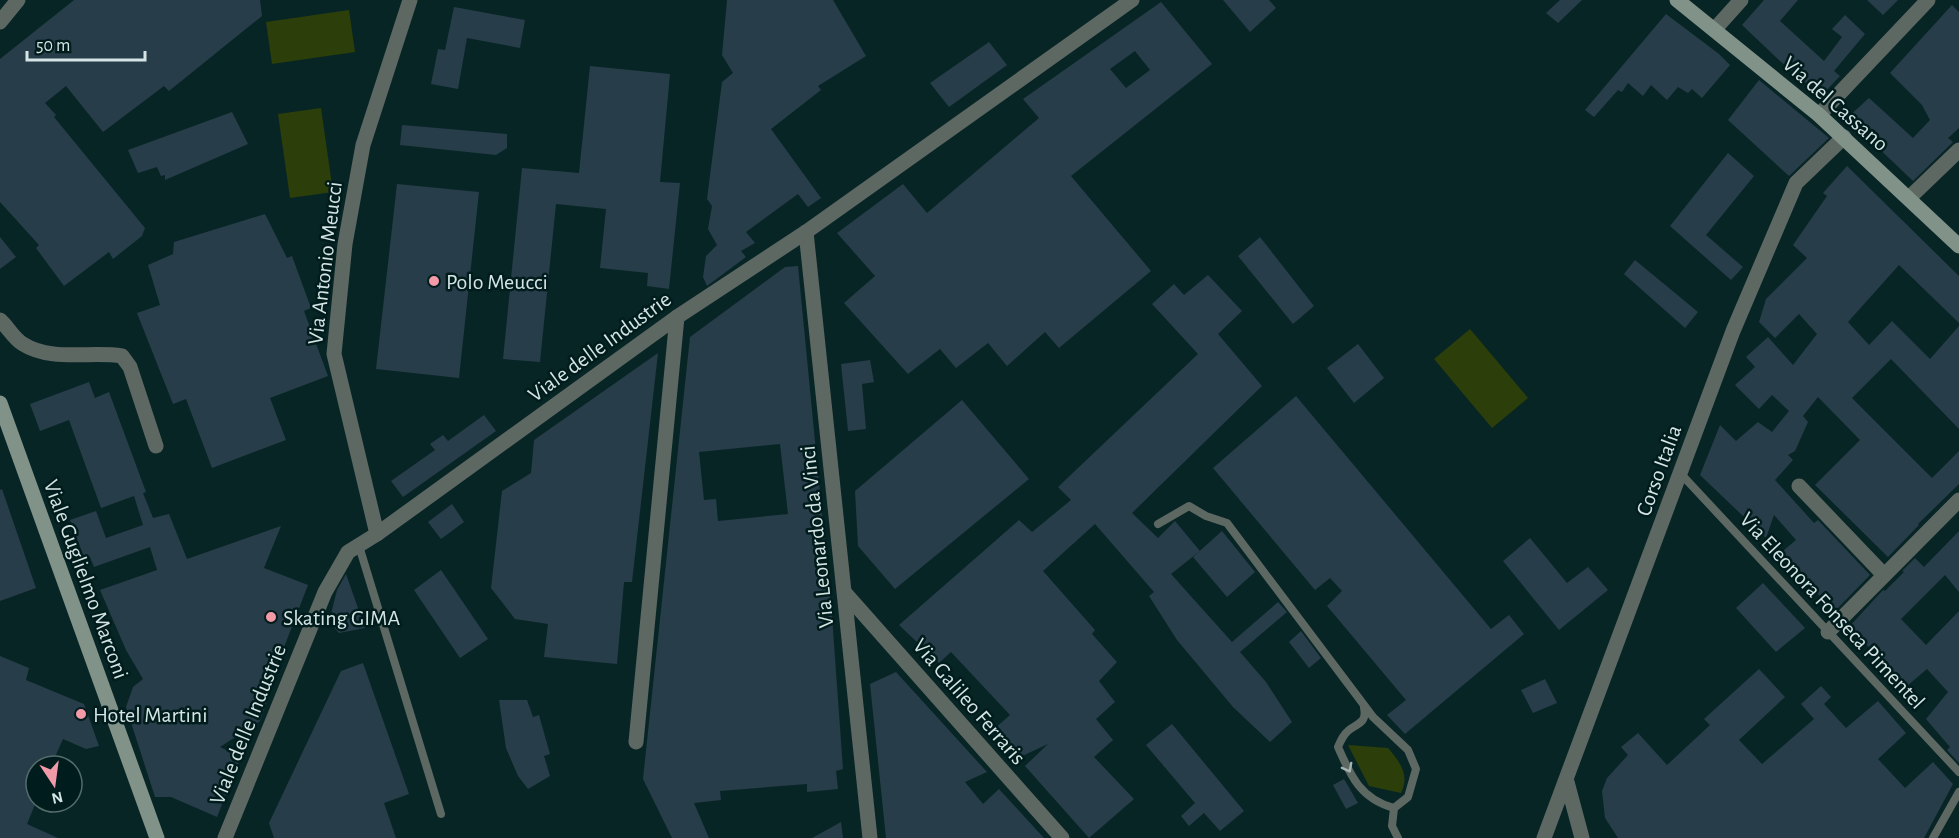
<svg xmlns="http://www.w3.org/2000/svg" width="1959" height="838" viewBox="0 0 1959 838" font-family="'Alegreya Sans',sans-serif">
<style>
.green{fill:#2c3e09}
.building{fill:#273d49;fill-rule:evenodd}
.lines{fill:none;stroke-linecap:round;stroke-linejoin:round}
.lane{stroke:#5e6863;stroke-width:8}
.street{stroke:#5e6863;stroke-width:15}
.secondary{stroke:#819289;stroke-width:15}
.oneway{stroke:#a5b3b1}
.poi-dot{fill:#f39aa9;stroke:#001c1c;stroke-width:2}
.labels{text-anchor:middle;stroke-width:5;stroke-linejoin:round;paint-order:stroke}
.street-label{font-size:22px;fill:#d5e5e5;stroke:#001c1c}
.poi-label{font-size:22px;fill:#d5e5e5;stroke:#001c1c;text-anchor:start}
</style>
<rect width="100%" height="100%" fill="#082526"/>
<g class="green">
<polygon points="349,10 355,52 272,64 266,22"/>
<polygon points="321,108 333,192 290,198 278,114"/>
<polygon points="1470,329 1528,398 1492,428 1434,359"/>
<path d="M1348,745L1388,748C1400,762 1410,775 1401,793L1369,786Z"/>
</g>
<g class="building">
<polygon points="74,0 260,0 262,16 169,91 164,86 103,132 66,86 45,103 56,115 54,117 145,228 142,236 113,259 109,252 64,286 36,248 39,245 0,202 0,59"/>
<polygon points="727,0 833,0 866,56 818,86 821,90 771,129 821,198 808,207 798,194 746,232 755,243 741,251 746,257 707,286 703,277 706,256 717,245 708,229 712,206 707,199 722,82 733,73 722,55"/>
<polygon points="1223,0 1269,0 1276,8 1250,32"/>
<polygon points="1560,0 1582,0 1558,23 1546,13"/>
<polygon points="1764,0 1798,0 1780,21 1824,61 1842,37 1832,29 1845,15 1865,34 1834,71 1840,76 1821,96 1780,61 1742,25"/>
<polygon points="1867,0 1898,0 1883,15"/>
<path d="M1161,2L1212,64L1071,176L1151,271L1059,348L1045,332L1007,366L988,343L956,368L940,349L908,374L844,303L875,276L837,233L903,184L927,213L1039,118L1023,99ZM1135,51L1150,70L1126,88L1110,69Z"/>
<polygon points="1952,5 1959,12 1959,128 1948,138 1953,142 1913,181 1847,118 1869,98 1913,138 1930,120 1922,105 1890,73"/>
<polygon points="454,7 525,20 520,48 467,38 458,89 431,84 438,49 445,50"/>
<polygon points="1666,14 1719,54 1730,65 1702,98 1692,89 1688,93 1678,87 1667,100 1651,85 1643,96 1628,83 1622,92 1618,90 1594,117 1585,110"/>
<polygon points="989,42 1007,65 949,107 930,83"/>
<polygon points="590,66 670,74 660,182 680,183 669,289 647,286 648,273 600,268 606,209 556,204 540,362 503,359 522,168 579,173"/>
<polygon points="1759,80 1829,138 1789,176 1728,120"/>
<polygon points="232,112 248,144 165,180 165,175 161,176 157,167 138,173 128,150"/>
<polygon points="402,125 507,134 507,148 496,155 400,145"/>
<polygon points="1728,153 1754,176 1706,235 1743,267 1731,280 1670,226"/>
<polygon points="1847,166 1959,276 1959,323 1899,265 1848,322 1869,345 1892,321 1930,359 1959,326 1959,429 1891,359 1852,398 1932,478 1959,451 1959,484 1918,524 1919,525 1888,557 1815,485 1860,440 1818,397 1803,416 1808,422 1795,451 1788,455 1793,460 1775,480 1814,523 1818,520 1870,575 1835,611 1778,555 1796,540 1774,515 1766,538 1700,475 1720,425 1736,441 1758,422 1772,432 1789,411 1772,395 1759,409 1735,385 1755,367 1746,357 1768,337 1793,365 1817,334 1799,314 1775,338 1759,322 1766,299 1807,258 1793,245 1827,196 1823,193"/>
<polygon points="397,184 479,192 459,378 376,369"/>
<polygon points="265,214 287,258 292,256 311,308 304,311 328,376 270,398 286,440 212,468 186,399 173,404 137,313 160,305 148,265 173,254 174,242"/>
<polygon points="0,237 16,257 0,269"/>
<polygon points="1260,237 1314,306 1293,324 1238,256"/>
<polygon points="1635,260 1698,312 1685,328 1624,274"/>
<path d="M798,266L832,616L843,769L836,771L838,789L807,792V784L720,791L721,800L694,803L709,838H672L643,779L690,337L785,267ZM780,444L788,514L718,521L716,499L704,500L699,452Z"/>
<polygon points="1208,275 1242,311 1218,334 1262,386 1132,513 1158,538 1175,521 1200,551 1171,574 1232,642 1278,602 1287,612 1240,652 1266,682 1292,722 1270,742 1233,707 1177,640 1149,596 1154,592 1095,524 1043,571 1095,630 1092,634 1117,662 1099,681 1115,702 1096,719 1113,740 1094,757 1134,799 1089,838 1025,766 1048,744 1018,758 993,730 1010,715 951,652 939,663 899,625 1019,520 1032,532 1071,500 1058,487 1198,354 1152,304 1174,284 1184,295"/>
<polygon points="1358,344 1384,378 1354,403 1327,368"/>
<polygon points="658,353 632,582 624,582 617,664 544,657 548,624 515,619 491,588 502,491 531,473 534,440"/>
<polygon points="870,360 874,382 862,384 866,429 848,431 841,364"/>
<polygon points="89,382 95,398 109,392 146,492 143,493 153,518 169,514 187,559 281,526 264,568 308,585 276,668 272,687 260,721 220,747 241,757 217,817 171,797 155,797 126,707 133,687 143,679 126,650 100,590 157,570 150,547 94,567 90,557 85,560 70,520 96,511 106,538 143,525 134,496 101,508 69,420 40,431 30,404"/>
<polygon points="1296,396 1491,629 1509,615 1524,634 1405,734 1387,715 1406,700 1327,606 1342,591 1330,578 1315,590 1213,468"/>
<polygon points="962,400 1029,479 895,589 858,546 855,491"/>
<polygon points="484,415 496,431 403,497 391,481 435,450 430,444 443,435 448,441"/>
<polygon points="2,489 36,588 0,601 0,490"/>
<polygon points="452,504 464,522 441,539 428,522"/>
<polygon points="1222,531 1255,572 1227,597 1193,557"/>
<polygon points="1959,531 1959,592 1945,575 1901,619 1926,645 1959,611 1959,763 1947,750 1950,747 1926,719 1948,692 1927,669 1901,691 1887,677 1893,672 1849,627 1883,590 1885,591 1904,572 1902,571 1915,558 1924,567"/>
<polygon points="1530,538 1567,583 1588,567 1608,590 1559,630 1503,561"/>
<polygon points="441,570 488,639 460,658 414,590"/>
<polygon points="346,574 365,628 339,633 329,622 337,590"/>
<polygon points="1763,583 1805,628 1776,652 1736,608"/>
<polygon points="1301,631 1321,658 1309,668 1289,642"/>
<polygon points="0,656 29,668 26,680 84,704 99,746 86,749 63,739 51,766 36,766 36,802 27,824 58,838 0,838"/>
<polygon points="363,663 409,794 384,803 396,838 274,838 269,823 341,671"/>
<polygon points="1759,669 1785,697 1739,740 1762,764 1814,719 1801,704 1821,686 1831,697 1824,704 1846,728 1878,701 1906,733 1878,759 1905,788 1933,762 1953,784 1924,838 1618,838 1605,818 1602,791 1607,778 1628,755 1621,747 1638,733 1667,765 1710,725 1704,719"/>
<polygon points="896,672 987,772 965,782 983,804 999,789 1044,838 886,838 870,684"/>
<polygon points="1545,679 1557,703 1533,713 1521,690"/>
<polygon points="499,700 527,700 533,717 539,715 550,754 544,756 550,776 528,789 518,776 506,748"/>
<polygon points="1172,724 1244,811 1220,831 1204,813 1189,826 1181,816 1195,803 1146,745"/>
<polygon points="1344,779 1358,803 1346,809 1333,785"/>
<polygon points="841,822 843,838 812,838"/>
</g>
<g class="lines">
<g class="lane">
<polyline points="1681,474 1959,772"/>
<polyline points="1158,524 1189,506 1206,516 1227,523 1373,717 1408,750 1416,769 1408,797 1394,808 1392,826 1398,838"/>
<polyline points="359,546 441,814"/>
<path d="M1364,708C1367,722 1359,723 1349,730C1343,735 1341,740 1338,747C1351,777 1361,799 1394,808"/>
<polyline points="1933,838 1959,792"/>
</g>
<g class="street">
<polyline points="0,22 18,0"/>
<polyline points="1715,29 1741,0"/>
<polyline points="1819,115 1928,0"/>
<polyline points="1909,198 1959,150"/>
<polyline points="806,232 870,838"/>
<path d="M0,320C8,327 14,339 23,344C51,362 91,351 122,356L130,367L156,446"/>
<polyline points="1799,486 1884,575"/>
<polyline points="377,534 334,354 345,244 363,145 410,0"/>
<polyline points="845,593 1062,838"/>
<polyline points="1828,632 1959,500"/>
<polyline points="636,742 677,317"/>
<polyline points="1567,782 1582,838"/>
<polyline points="225,838 325,592 348,552 377,534 677,317 806,232 1132,0"/>
<polyline points="1544,838 1733,331 1796,183 1844,137"/>
</g>
<g class="secondary">
<polyline points="1677,0 1819,115 1959,246"/>
<polyline points="0,403 157,838"/>
</g>
</g>
<defs><path id="oneway-chevron" d="M-2-3.5L2.5 0L-2 3.5" fill="none" stroke-width="1.6" stroke-linecap="round" stroke-linejoin="round" transform="scale(1.5)"/></defs>
<use class="oneway" href="#oneway-chevron" transform="translate(1348 768) rotate(62)"/>
<g class="poi-dot">
<circle cx="434" cy="281" r="6"/>
<circle cx="271" cy="617" r="6"/>
<circle cx="81" cy="714" r="6"/>
</g>
<g class="labels">
<g class="street-label">
<text transform="translate(1836 103) rotate(41)" y="8">Via del Cassano</text>
<text transform="translate(324 263) rotate(-83)" y="8">Via Antonio Meucci</text>
<text transform="translate(599 346) rotate(-36)" y="8">Viale delle Industrie</text>
<text transform="translate(1658 470) rotate(-70)" y="8">Corso Italia</text>
<text transform="translate(816 537) rotate(-96)" y="8">Via Leonardo da Vinci</text>
<text transform="translate(87 579) rotate(70)" y="8">Viale Guglielmo Marconi</text>
<text transform="translate(1833 610) rotate(47)" y="8">Via Eleonora Fonseca Pimentel</text>
<text transform="translate(970 701) rotate(49)" y="8">Via Galileo Ferraris</text>
<text transform="translate(247 724) rotate(-68)" y="8">Viale delle Industrie</text>
</g>
<g class="poi-label">
<text x="446" y="289">Polo Meucci</text>
<text x="283" y="625">Skating GIMA</text>
<text x="93" y="722">Hotel Martini</text>
</g>
</g>
<g transform="translate(54 784) rotate(167)"><circle r="28" fill="#001c1c" stroke="#556c6c" stroke-width="1.5"/>
<path d="M0-4.5L10 22L0 15L-10 22Z" fill="#f39aa9"/>
<text y="-9" font-size="16" font-weight="bold" text-anchor="middle" fill="#d5e5e5">N</text>
</g>
<path d="M27 51v9h118v-9" fill="none" stroke="#d5e5e5" stroke-width="3"/>
<text x="36" y="51" font-size="18" fill="#d5e5e5" stroke="#001c1c" stroke-width="4.5" paint-order="stroke">50 m</text>
</svg>
